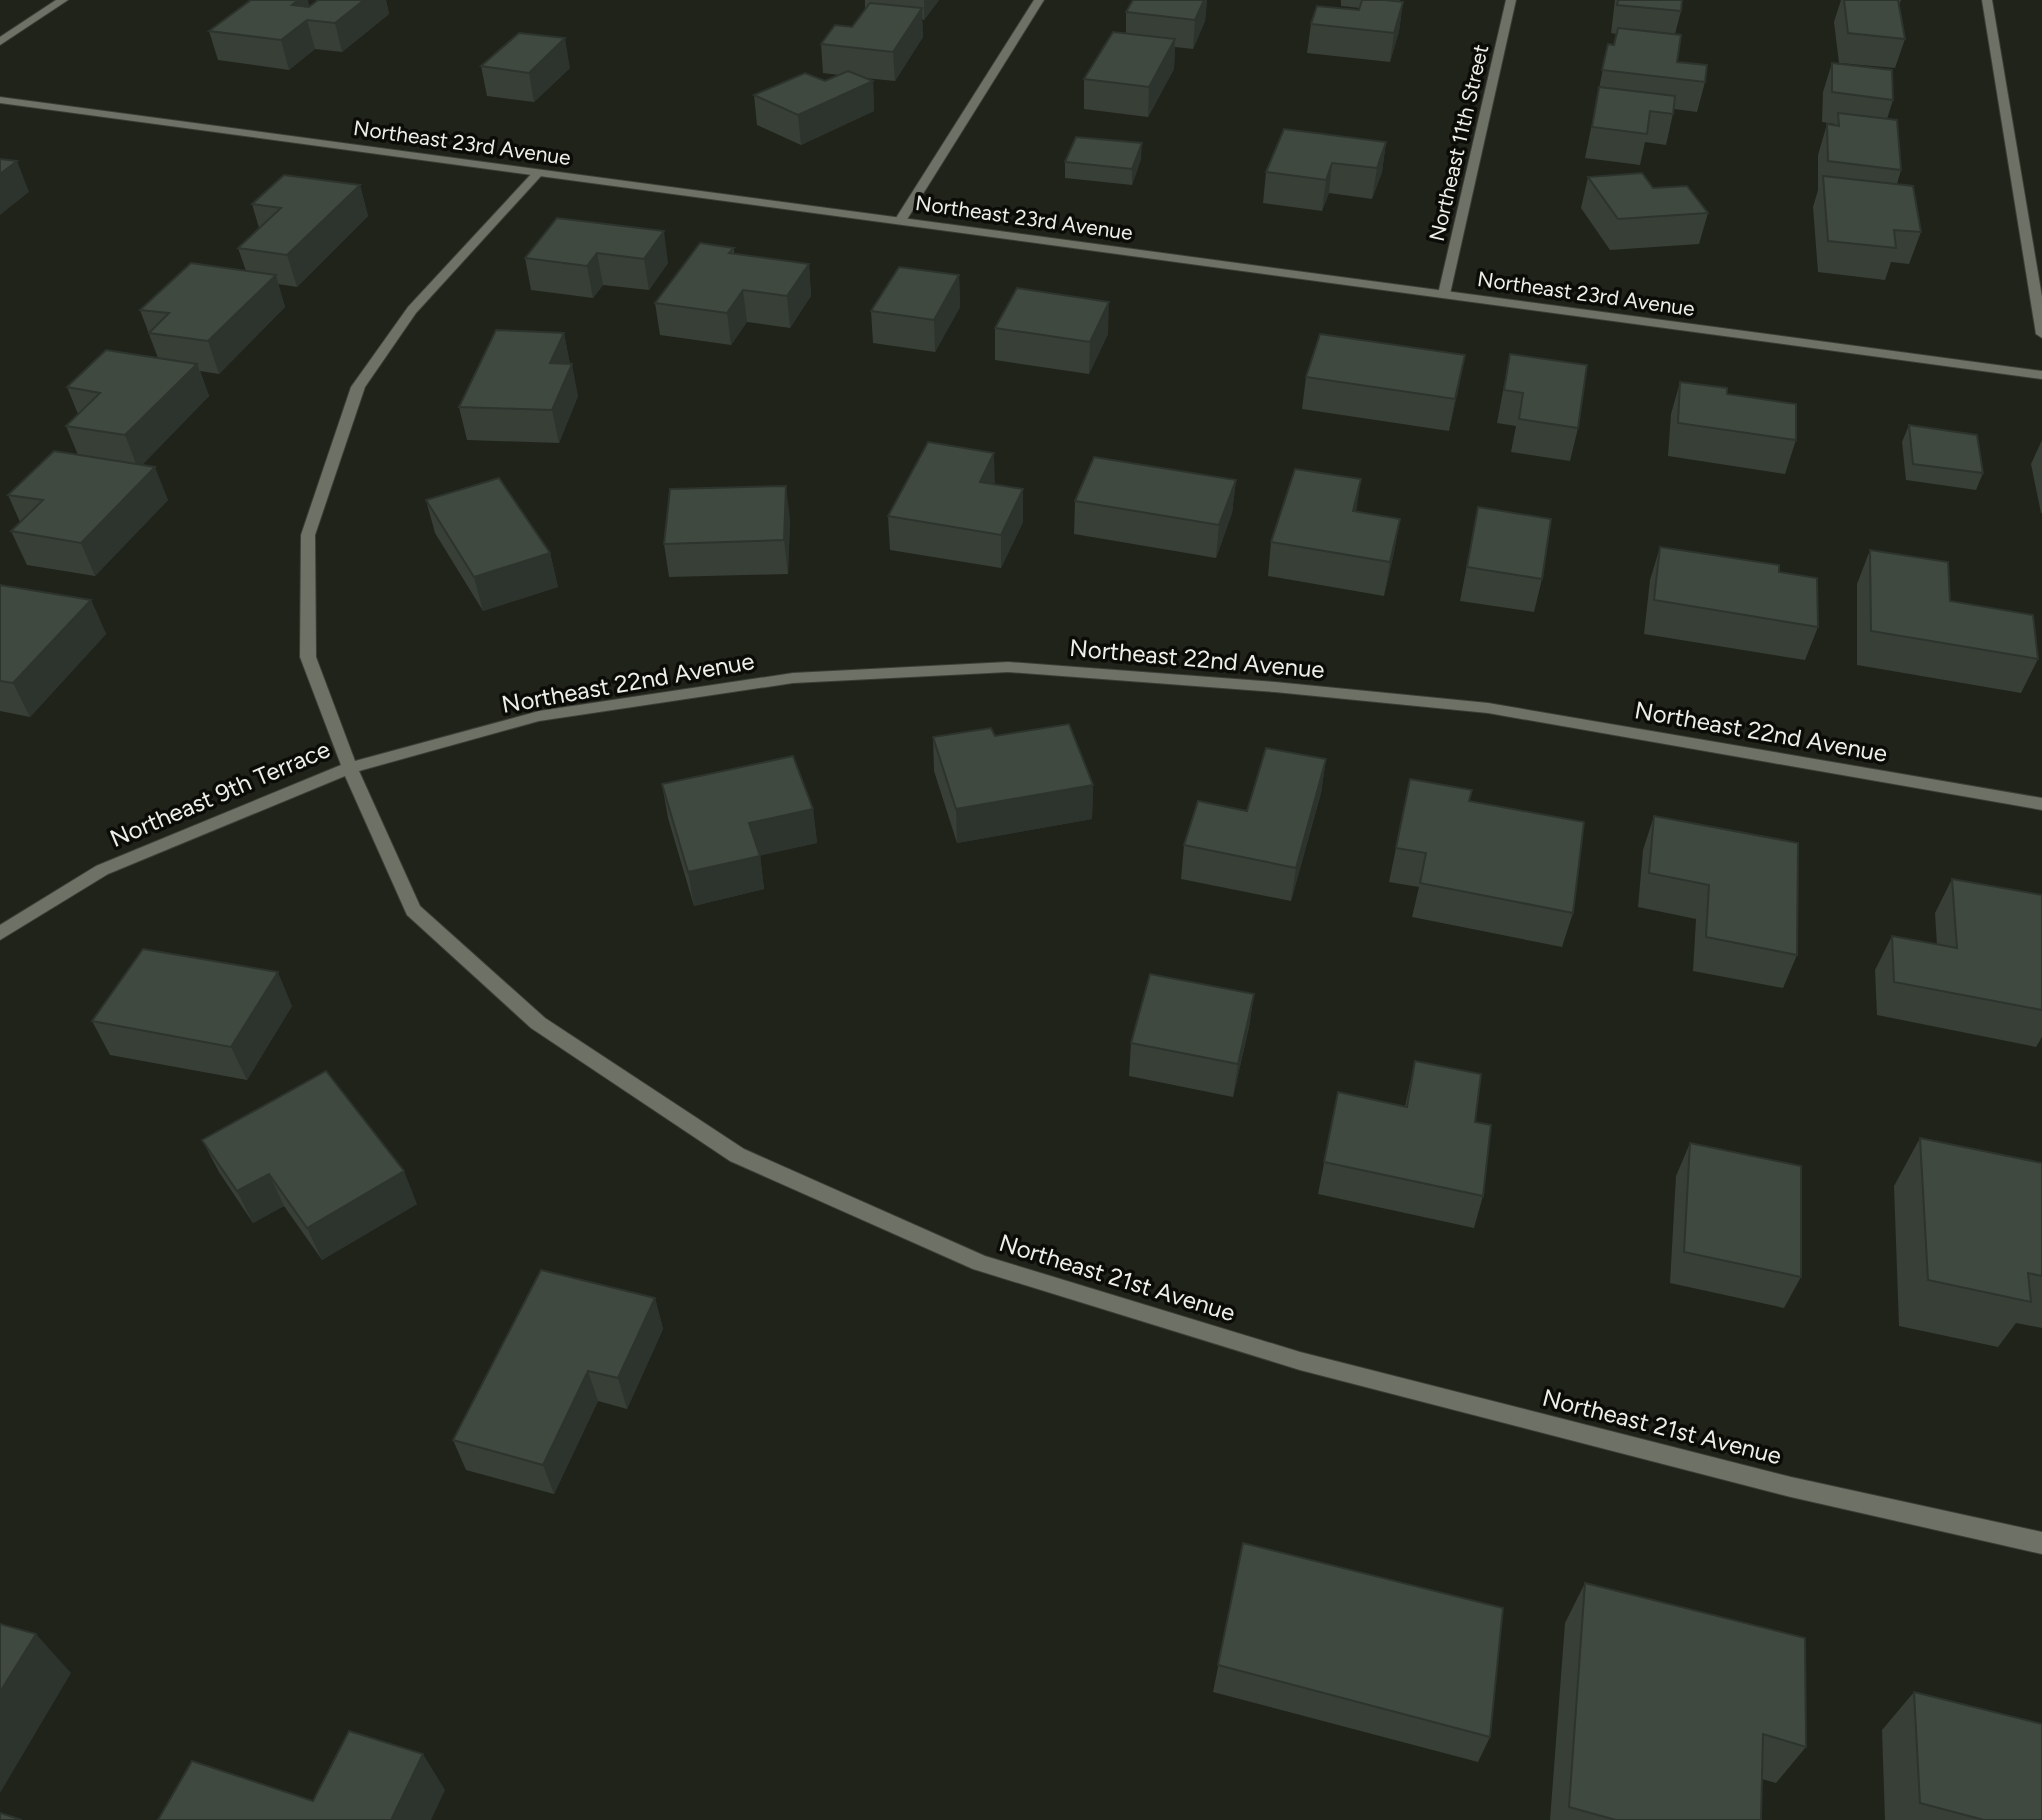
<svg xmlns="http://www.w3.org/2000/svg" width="2042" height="1820" viewBox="0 0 2042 1820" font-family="Figtree,sans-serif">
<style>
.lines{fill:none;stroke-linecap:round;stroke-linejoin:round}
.minor-casing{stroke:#3c3f37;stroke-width:2}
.tertiary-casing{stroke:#3c3f37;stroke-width:2}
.secondary-casing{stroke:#3c3f37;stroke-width:2}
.minor{fill:#6e7165;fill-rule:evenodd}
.tertiary{fill:#6e7165;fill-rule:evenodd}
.secondary{fill:#6e7165;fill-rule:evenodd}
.wall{fill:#373f37}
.shaded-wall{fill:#2d332d}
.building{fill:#404940;stroke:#2d332d;stroke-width:2}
.labels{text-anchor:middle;stroke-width:7;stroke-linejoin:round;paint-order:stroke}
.far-street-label{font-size:21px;fill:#edefe8;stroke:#0b0c08}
.street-label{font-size:24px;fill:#edefe8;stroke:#0b0c08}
</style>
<rect width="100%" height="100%" fill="#202319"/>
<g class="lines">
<defs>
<g id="minor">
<polygon points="1034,0 1044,0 906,221 896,223 894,221"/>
<polygon points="1506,0 1516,0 1450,294 1444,298 1438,294"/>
<polygon points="1982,0 1992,0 2042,297 2042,338 2036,334"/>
<polygon points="538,170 544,173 542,175 416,313 365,387 315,535 316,657 355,761 539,711 793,673 1008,662 1275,682 1488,703 2042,798 2042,810 1488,713 1275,692 1008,672 793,683 539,721 359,771 420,906 545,1018 744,1149 985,1256 1300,1352 1791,1477 2042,1532 2042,1554 1791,1497 1300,1370 973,1269 730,1161 531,1028 407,915 345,776 108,874 0,940 0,925 96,866 341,765 300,657 301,535 351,387 408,307 534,171"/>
</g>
<polygon id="tertiary" points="56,0 68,0 0,45 0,37"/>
<polygon id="secondary" points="0,97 2042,371 2042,379 0,103"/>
</defs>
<use href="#minor" class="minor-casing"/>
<use href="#tertiary" class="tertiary-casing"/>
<use href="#secondary" class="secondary-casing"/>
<use href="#minor" class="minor"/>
<use href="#tertiary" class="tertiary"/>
<use href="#secondary" class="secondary"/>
</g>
<g class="wall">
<polygon points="318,0 386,0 389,14 342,52 315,49 289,70 218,60 209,31 309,6"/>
<polygon points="865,0 939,0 924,20 922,19 923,37 895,81 865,78 873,81 874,111 801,145 757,125 754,95 825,81 839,75 823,73 821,44 852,27 865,9"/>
<polygon points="1133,0 1207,0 1205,21 1193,49 1175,47 1174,69 1148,117 1084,109 1084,79 1126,33 1126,12"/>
<polygon points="1341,0 1400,0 1399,1 1403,2 1399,31 1390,62 1307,53 1311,24 1359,10 1359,8 1341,6"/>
<polygon points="1615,0 1682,0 1681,11 1675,34 1677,62 1705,82 1697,112 1674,109 1666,145 1645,142 1640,165 1585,158 1608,44 1614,45 1616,34 1611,33"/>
<polygon points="1841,0 1901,0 1899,5 1905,39 1895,68 1839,63 1834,22"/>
<polygon points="1832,63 1893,100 1887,119 1901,170 1897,184 1921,232 1909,264 1891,262 1885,280 1818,272 1813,207 1818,190 1818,155 1827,124 1834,125 1835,124 1822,122 1823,92"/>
<polygon points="481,66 570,68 534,102 487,96"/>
<polygon points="1386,142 1382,172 1372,199 1329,193 1322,211 1263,203 1266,172"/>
<polygon points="1141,159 1132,185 1065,178 1065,162"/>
<polygon points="1588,177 1708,213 1699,244 1610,250 1581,208"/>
<polygon points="360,185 368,216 297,287 278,284 285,307 219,374 200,371 209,396 142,465 168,500 95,576 27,565 11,531 20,522 8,495 78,455 66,426 78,414 67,387 158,358 140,310 246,271 238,248 259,228 252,204"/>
<polygon points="557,218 668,263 649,290 603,285 593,298 531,290 525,258"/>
<polygon points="734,248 734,254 809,264 811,296 790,328 747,322 731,345 660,335 655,303"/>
<polygon points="959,275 960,307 935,352 873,343 871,311"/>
<polygon points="995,328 1108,334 1089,374 995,360"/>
<polygon points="564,333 570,364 578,396 559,443 467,440 459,407"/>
<polygon points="1510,354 1578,428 1570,461 1511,452 1516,426 1497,423"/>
<polygon points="1465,355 1449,431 1302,409 1306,377"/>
<polygon points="1680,382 1727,394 1796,440 1785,474 1668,456 1671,414"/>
<polygon points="1909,425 1983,473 1976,490 1906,480 1902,442"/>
<polygon points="2042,440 2042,513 2041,513 2031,464"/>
<polygon points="1236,480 1232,513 1216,558 1074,534 1075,501"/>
<polygon points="995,485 1023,489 1023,522 1001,568 890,550 888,516"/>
<polygon points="426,500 550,553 558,587 483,611 435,533"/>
<polygon points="1478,507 1542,579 1534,612 1460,601"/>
<polygon points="790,519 788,574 669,577 664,544"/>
<polygon points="1400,519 1394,552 1384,596 1268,576 1271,542"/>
<polygon points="1660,547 1779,572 1818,627 1805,660 1644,634 1650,580"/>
<polygon points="1870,550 2038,659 2021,693 1857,665 1857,584"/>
<polygon points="0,585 91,600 106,634 30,717 0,711"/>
<polygon points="995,736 1093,785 1092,819 957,843 934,771 933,737"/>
<polygon points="1326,759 1321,793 1291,901 1181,879 1184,845 1247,811"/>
<polygon points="662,784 813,809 817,843 760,855 764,889 694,906 668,818"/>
<polygon points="1469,801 1573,913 1562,947 1412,917 1419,887 1389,882 1396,848"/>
<polygon points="1654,816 1797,955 1783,988 1693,971 1696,919 1638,907 1643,850"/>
<polygon points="1952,879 2042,895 2042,1037 2036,1047 1877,1015 1875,970 1892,936 1937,945 1935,913"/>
<polygon points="1254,994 1249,1027 1233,1097 1129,1076 1131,1043"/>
<polygon points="292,1006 247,1080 110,1055 92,1021"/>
<polygon points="1415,1061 1483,1196 1474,1228 1318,1194 1338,1092 1405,1106"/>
<polygon points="1920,1138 2042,1163 2042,1328 2016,1323 1998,1347 1899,1326 1894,1186"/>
<polygon points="202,1140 417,1204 322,1260 284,1206 253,1223 219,1172"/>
<polygon points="1690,1143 1801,1277 1784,1308 1670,1283 1676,1176"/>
<polygon points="655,1298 663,1329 627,1409 598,1401 554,1494 466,1470 453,1440"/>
<polygon points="1243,1543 1490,1737 1478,1762 1213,1692"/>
<polygon points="1585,1583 1806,1747 1776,1783 1762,1779 1761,1820 1550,1820 1565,1623"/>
<polygon points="1914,1692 2042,1820 1885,1820 1882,1730"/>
</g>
<g class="shaded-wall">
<polygon points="298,0 308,0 313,21 307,20 315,49 289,70 281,40 292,5"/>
<polygon points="364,0 386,0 389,14 342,52 335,23"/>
<polygon points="924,0 939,0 924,20"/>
<polygon points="1204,0 1207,0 1205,21 1193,49 1195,20"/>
<polygon points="1403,2 1399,31 1390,62 1394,33"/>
<polygon points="922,8 923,37 895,81 893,52"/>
<polygon points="565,38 570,68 534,102 529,73"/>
<polygon points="1175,39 1174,69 1148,117 1149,87"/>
<polygon points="873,81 874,111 801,145 798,115"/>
<polygon points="1386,142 1382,172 1372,199 1377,168"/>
<polygon points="1142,143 1141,159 1132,185 1132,169"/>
<polygon points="17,161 29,192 0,215 0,174"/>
<polygon points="1332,163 1329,193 1322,211 1326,180"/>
<polygon points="360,185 368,216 297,287 287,255"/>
<polygon points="664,231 668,263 649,290 644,259"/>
<polygon points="597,253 603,285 593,298 587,266"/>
<polygon points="809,264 811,296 790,328 787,296"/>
<polygon points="276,275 285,307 219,374 208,341"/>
<polygon points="959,275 960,307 935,352 934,320"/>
<polygon points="743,290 747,322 731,345 727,313"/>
<polygon points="1109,302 1108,334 1089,374 1090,342"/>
<polygon points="564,333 570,365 550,363"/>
<polygon points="1465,355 1459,387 1449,431 1455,399"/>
<polygon points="197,364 209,396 138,469 125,435"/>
<polygon points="572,364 578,396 559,443 552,410"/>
<polygon points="994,453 995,486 980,482"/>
<polygon points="155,467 168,500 95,576 81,543"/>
<polygon points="1361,479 1356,513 1353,511"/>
<polygon points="1236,480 1232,513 1216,558 1219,525"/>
<polygon points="786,486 790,519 788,574 784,540"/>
<polygon points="1023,489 1023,522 1001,568 1001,535"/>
<polygon points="1400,519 1394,552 1384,596 1390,562"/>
<polygon points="550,553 558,587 483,611 474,577"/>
<polygon points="91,600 106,634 30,717 13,683"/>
<polygon points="1326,759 1321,793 1291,901 1296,868"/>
<polygon points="1093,785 1092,819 957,843 956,809"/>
<polygon points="813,809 817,843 754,857 749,823"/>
<polygon points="760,856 764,889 694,906 688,872"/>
<polygon points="278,972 292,1006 247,1080 231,1047"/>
<polygon points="1254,994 1249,1027 1233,1097 1238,1064"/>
<polygon points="404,1171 417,1204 322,1260 307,1228"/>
<polygon points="269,1174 284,1206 253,1223 237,1191"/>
<polygon points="655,1298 663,1329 627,1409 618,1378"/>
<polygon points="588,1371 598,1401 554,1494 543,1465"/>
<polygon points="36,1634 71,1673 0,1793 0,1692"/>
<polygon points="423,1754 445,1790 431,1820 391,1820"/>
</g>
<g class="building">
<polygon points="251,0 298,0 292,5 309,7 318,0 364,0 335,23 307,20 281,40 209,31"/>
<polygon points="1133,0 1204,0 1195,20 1126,12"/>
<polygon points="1362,0 1385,0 1403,2 1394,33 1311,24 1317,6 1359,10"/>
<polygon points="1618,0 1682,0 1681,11 1617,5"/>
<polygon points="1844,0 1898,0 1905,39 1848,33"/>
<polygon points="870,3 922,8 893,52 821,44 835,25 852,27"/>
<polygon points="1618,28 1681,35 1677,62 1707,65 1705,82 1602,70 1608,44 1614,45"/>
<polygon points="1113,32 1175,39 1149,87 1084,79"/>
<polygon points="519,33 565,38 529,73 481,66"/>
<polygon points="1832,63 1892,70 1893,100 1832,92"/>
<polygon points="848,71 873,81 798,115 754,95 805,73 825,81"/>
<polygon points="1599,87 1675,96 1673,114 1650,111 1647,134 1592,127"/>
<polygon points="1838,113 1897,120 1901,170 1828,161 1827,124 1839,126"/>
<polygon points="1284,129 1386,142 1377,168 1332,163 1326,180 1266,172"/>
<polygon points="1076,137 1142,143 1132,169 1065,162"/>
<polygon points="0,159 17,161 0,174"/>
<polygon points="1642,173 1653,188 1687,186 1708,213 1618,219 1588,177"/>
<polygon points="284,175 360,185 287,255 238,248 281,208 252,204"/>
<polygon points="1823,176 1913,186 1921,232 1894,230 1896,248 1828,241"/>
<polygon points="557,218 664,231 644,259 597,253 587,266 525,258"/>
<polygon points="700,243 734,248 729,253 809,264 787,296 743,290 727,313 655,303"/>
<polygon points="191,263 276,275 208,341 149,333 169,313 140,310"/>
<polygon points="899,267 959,275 934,320 871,311"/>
<polygon points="1017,288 1109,302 1090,342 995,328"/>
<polygon points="496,330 564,333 550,363 572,364 552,410 459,407"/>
<polygon points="1320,334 1465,355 1455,399 1306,377"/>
<polygon points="106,350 197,364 125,435 66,426 100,393 67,387"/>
<polygon points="1510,354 1587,365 1578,428 1519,419 1523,393 1504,390"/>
<polygon points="1680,382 1727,388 1727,394 1796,404 1796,440 1678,423"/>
<polygon points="1909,425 1977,435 1983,473 1913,464"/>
<polygon points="928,442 994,453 980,482 1023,489 1001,535 888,516"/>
<polygon points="54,451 155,467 81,543 11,531 43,500 8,495"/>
<polygon points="1094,457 1236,480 1219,525 1075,501"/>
<polygon points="1295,469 1361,479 1353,511 1400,519 1390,562 1271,542"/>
<polygon points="499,478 550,553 474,577 426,500"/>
<polygon points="786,486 784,540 664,544 670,489"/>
<polygon points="1478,507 1551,519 1542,579 1467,567"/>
<polygon points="1660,547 1779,565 1779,572 1817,578 1818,627 1654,600"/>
<polygon points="1870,550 1948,562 1950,601 2033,615 2038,659 1871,631"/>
<polygon points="0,585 91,600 13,683 0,681"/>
<polygon points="1069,724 1093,785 956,809 933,737 991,728 995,736"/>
<polygon points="1266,748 1326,759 1296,868 1184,845 1198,801 1247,811"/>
<polygon points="793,756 813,809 749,823 760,856 688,872 662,784"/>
<polygon points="1410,779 1472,790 1469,801 1584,822 1573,913 1420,883 1426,853 1396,848"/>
<polygon points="1654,816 1798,843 1797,955 1706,937 1709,885 1649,873"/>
<polygon points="1952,879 2042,895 2042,1010 1894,982 1892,936 1957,948"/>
<polygon points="143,949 278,972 231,1047 92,1021"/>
<polygon points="1150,974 1254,994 1238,1064 1131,1043"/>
<polygon points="1415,1061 1481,1074 1475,1122 1491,1125 1483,1196 1324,1162 1338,1092 1407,1107"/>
<polygon points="326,1071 404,1171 307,1228 269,1174 237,1191 202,1140"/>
<polygon points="1920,1138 2042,1163 2042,1276 2028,1273 2031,1302 1928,1280"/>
<polygon points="1690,1143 1801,1166 1801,1277 1684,1252"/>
<polygon points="541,1270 655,1298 618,1378 588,1371 543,1465 453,1440"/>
<polygon points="1243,1543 1503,1608 1490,1737 1218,1665"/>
<polygon points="1585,1583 1805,1638 1806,1747 1763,1734 1761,1820 1616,1820 1569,1807"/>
<polygon points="0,1624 36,1634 0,1692"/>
<polygon points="1914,1692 2042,1724 2042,1820 1984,1820 1920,1803"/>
<polygon points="349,1731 423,1754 391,1820 158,1820 192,1761 313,1801"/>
<polygon points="0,1813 22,1820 0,1820"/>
</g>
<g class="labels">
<g class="far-street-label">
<text transform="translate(462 143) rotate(8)" y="7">Northeast 23rd Avenue</text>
<text transform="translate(1459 143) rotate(-77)" y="7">Northeast 11th Street</text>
<text transform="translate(1024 218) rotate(8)" y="7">Northeast 23rd Avenue</text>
<text transform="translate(1586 294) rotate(8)" y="7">Northeast 23rd Avenue</text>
</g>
<g class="street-label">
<text transform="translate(1197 659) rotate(5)" y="8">Northeast 22nd Avenue</text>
<text transform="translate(628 683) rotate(-10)" y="8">Northeast 22nd Avenue</text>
<text transform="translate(1761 732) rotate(10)" y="8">Northeast 22nd Avenue</text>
<text transform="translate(220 794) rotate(-23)" y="8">Northeast 9th Terrace</text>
<text transform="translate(1117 1278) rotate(17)" y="8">Northeast 21st Avenue</text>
<text transform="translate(1662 1427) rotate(14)" y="8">Northeast 21st Avenue</text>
</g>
</g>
</svg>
